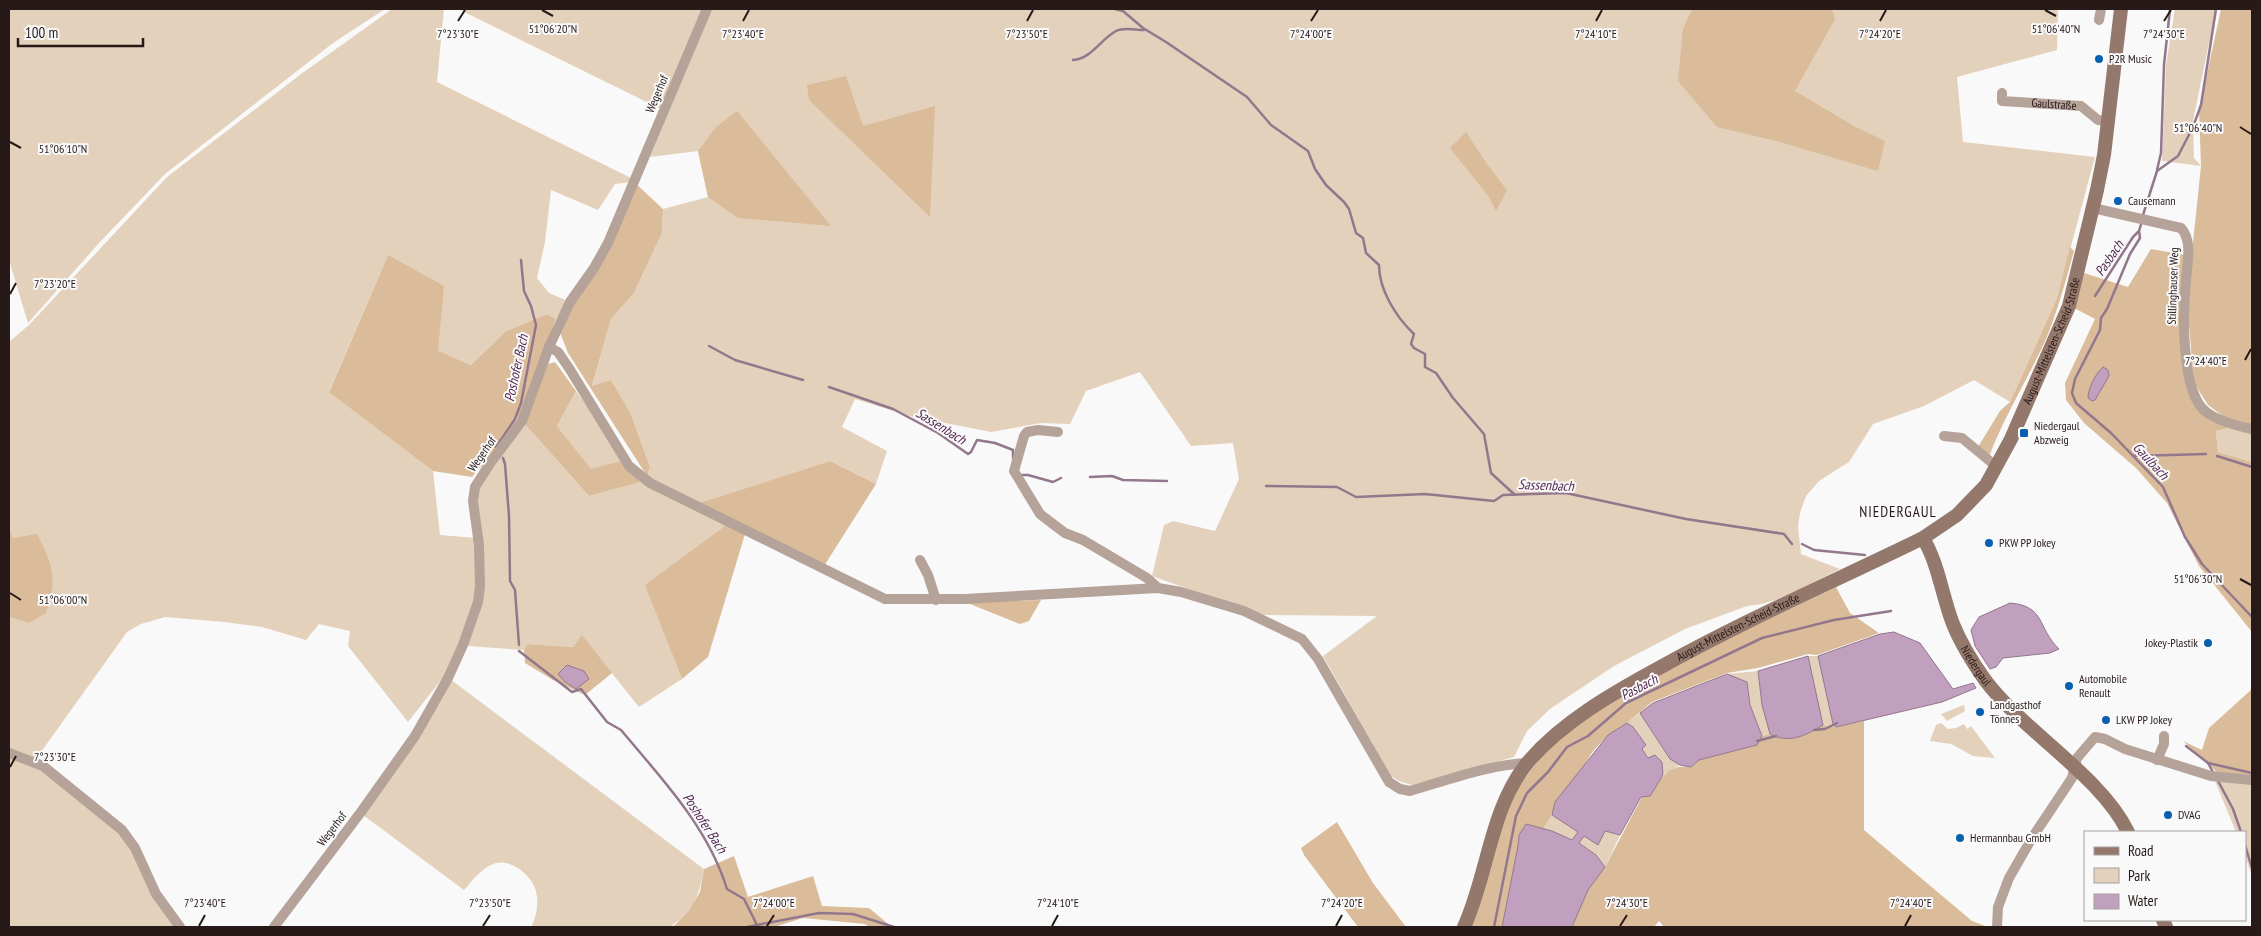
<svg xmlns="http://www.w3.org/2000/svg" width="2261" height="936" viewBox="0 0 2261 936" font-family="'PT Sans Narrow',sans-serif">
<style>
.green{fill:#e4d1bb}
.forest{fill:#dabc9a}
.water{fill:#c19fbe;stroke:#93778c}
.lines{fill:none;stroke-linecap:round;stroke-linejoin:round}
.stream{stroke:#93778c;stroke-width:2.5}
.minor{stroke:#b5a299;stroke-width:10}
.secondary{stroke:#94786c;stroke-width:14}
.ticks{fill:none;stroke:#281919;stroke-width:2}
.poi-dot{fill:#075fad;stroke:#f9f9f9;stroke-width:2}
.labels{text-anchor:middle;stroke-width:4;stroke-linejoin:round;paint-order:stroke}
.poi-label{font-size:12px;fill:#281919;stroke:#f9f9f9;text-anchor:start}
.street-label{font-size:12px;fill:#281919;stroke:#f9f9f9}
.water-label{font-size:14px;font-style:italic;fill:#552a53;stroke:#f9f9f9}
.quarter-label{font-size:15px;letter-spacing:1px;fill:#281919;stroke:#f9f9f9}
.ticks-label{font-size:12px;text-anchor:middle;fill:#281919;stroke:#f9f9f9;stroke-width:4;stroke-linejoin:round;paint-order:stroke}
</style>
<rect width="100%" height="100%" fill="#f9f9f9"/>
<g class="green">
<polygon points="9,9 385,9 333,43 165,174 99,243 28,323 9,260"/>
<polygon points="392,9 444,9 437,82 631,178 630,182 615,184 598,210 551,190 545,242 537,278 549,293 570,302 556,319 547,314 506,331 471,365 437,351 388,255 329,391 433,471 440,535 476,538 476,590 469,622 445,675 408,722 348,646 350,631 319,624 306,640 262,627 224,622 165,617 141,624 127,632 41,752 34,758 9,753 9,617 29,622 13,538 9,528 9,342 29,325 167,177 301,74"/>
<polygon points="458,9 703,9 661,109"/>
<path d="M712,9H2058L2057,50L1957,77L1963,142L2095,157L2057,298L2010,402L1974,380L1924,406L1873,424L1849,462L1819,481L1806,496L1800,513L1798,526L1801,554L1840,569C1811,583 1779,604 1747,606L1685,629L1614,666L1550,709L1527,731L1514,757L1412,785L1399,781L1391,776L1323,656L1377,616L1261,615L1152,576L1164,525L1173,521L1215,531L1239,479L1233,443L1191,446L1140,372L1086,391L1070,424L1041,423L991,432L910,416L855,399L842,427L887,451L876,484L830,461L696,504L647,476L650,467L630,412L611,380L592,387L611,319L634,293L662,233L663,209L708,197L698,151L650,157Z"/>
<polygon points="2175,9 2216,9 2193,121 2194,158 2201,166 2162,161 2166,65"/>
<polygon points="576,391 596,418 621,461 591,470 557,426"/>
<polygon points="524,423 589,496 641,482 726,525 646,585 682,679 639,707 582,636 573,647 527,644 524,650 467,646 477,617 475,503 478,486"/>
<polygon points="2235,427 2252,428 2252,462 2218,452 2216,431"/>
<polygon points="1808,656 1818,656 1833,724 1836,727 1823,725"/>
<polygon points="1758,671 1762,705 1770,734 1762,736 1750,705 1747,682 1727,674"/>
<path d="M450,679L704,869C699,896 694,910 670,927H531C536,918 538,908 537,897C536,879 514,859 496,863C482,867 473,880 464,890L363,815Z"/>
<polygon points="1964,705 1965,711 1947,721 1941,714"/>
<polygon points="1640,713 1670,759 1680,765 1663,775 1662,762 1649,758 1642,749 1646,745 1633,727 1627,723"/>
<polygon points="1941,723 1948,729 1956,728 1964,724 1967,729 1971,726 1995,758 1973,756 1951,744 1930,741 1936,725"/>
<polygon points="9,758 36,765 121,831 177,927 9,927"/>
<polygon points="2215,781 2252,783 2252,876 2245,855 2245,832 2236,832"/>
<polygon points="1552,815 1578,832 1572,840 1543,829"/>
<polygon points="1605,831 1620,835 1605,867 1596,855 1579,843 1583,836"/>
</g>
<g class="forest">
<polygon points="1692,9 1832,9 1835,19 1795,91 1854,126 1885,141 1878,171 1776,141 1717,127 1678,81 1683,29"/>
<polygon points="2221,9 2252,9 2252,426 2235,425 2208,405 2196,386 2204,404 2235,427 2216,431 2218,452 2252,462 2252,632 2199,566 2167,503 2136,468 2084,423 2066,400 2065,383 2095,319 2074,308 2084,273 2128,287 2151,249 2186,255 2183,290 2193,372 2187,300 2201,166 2199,111"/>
<polygon points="846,76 863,126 935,106 930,217 809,100 807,85"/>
<polygon points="737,111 831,226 738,218 708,197 698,151 716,127"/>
<polygon points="1466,132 1487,164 1507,190 1496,211 1489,197 1450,148"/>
<polygon points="634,182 663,209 662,233 634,293 611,319 592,386 611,380 630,412 650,467 647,476 568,353 559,330 594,268"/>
<path d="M2070,247L2074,251C2066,280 2058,310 2046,339C2028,379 2004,416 1989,457L1978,447L2000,411L2010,402L2057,298Z"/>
<polygon points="388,255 444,286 438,351 471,365 506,331 547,314 556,319 521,412 502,443 472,477 433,471 329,392"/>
<polygon points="555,362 576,391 557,426 591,469 621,461 641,482 589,496 524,423 544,365"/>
<polygon points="830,461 876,484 824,566 696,504"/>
<polygon points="726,525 745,534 708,657 682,679 645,585"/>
<path d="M9,528L13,538L37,534C53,565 58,580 46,613L29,623L9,617Z"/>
<path d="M1836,587L1850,613L1879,633L1817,655L1808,654L1758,668L1727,673L1652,702L1627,723L1608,735L1593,751L1576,778L1555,802L1552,815L1543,829L1526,824L1519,835L1518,846L1502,927H1469C1480,892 1491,857 1504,823C1508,812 1512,801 1517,791C1570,695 1741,635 1836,587Z"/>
<polygon points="1041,600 1029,621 1020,624 965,602"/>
<polygon points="582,635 612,673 585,695 553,680 525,663 524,650 527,644 573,647"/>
<polygon points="2252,689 2252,777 2218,773 2183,741 2202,750 2209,728"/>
<path d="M1864,721V830L1972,921L1988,927H1664L1659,921L1654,927H1572L1588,890L1605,867L1642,797L1650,796C1661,778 1668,764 1691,767L1699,760L1757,745L1762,736L1770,734C1789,744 1806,736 1823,725L1836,727Z"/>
<polygon points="1337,822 1373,883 1406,927 1358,927 1304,855 1301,848"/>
<polygon points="734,856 748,897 813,876 822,906 869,908 892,927 869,927 865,924 803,918 774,927 673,927 689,910 700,892 704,869"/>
</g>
<g class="water">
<path d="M2103,367L2108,370L2109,376L2095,400L2092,401L2088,398C2088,388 2096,373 2103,367Z"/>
<path d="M2010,603C2046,606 2037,628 2059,649L2050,653L2003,658L1996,667L1990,669L1975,646L1971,630L1979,617Z"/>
<polygon points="1894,632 1920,643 1953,689 1973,683 1976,688 1942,702 1836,727 1833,724 1818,656 1880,634"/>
<path d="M1808,656L1823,725C1805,736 1789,744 1770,734L1762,705L1758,671Z"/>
<polygon points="567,665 584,671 589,679 576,689 565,682 558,674"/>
<polygon points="1727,674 1747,682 1750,705 1762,736 1757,745 1699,760 1691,767 1680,765 1670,759 1640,713 1653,703"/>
<polygon points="1627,723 1633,727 1646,745 1642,749 1648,758 1655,755 1662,762 1663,775 1650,796 1641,797 1620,835 1605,831 1598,845 1584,836 1579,843 1596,855 1605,867 1588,890 1572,927 1502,927 1518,846 1519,835 1526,824 1552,831 1572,840 1578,832 1552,815 1555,802 1608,735"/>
</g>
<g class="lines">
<g class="stream">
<path d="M1115,9L1123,11L1143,28L1166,42L1247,97L1271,125L1308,151L1315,169L1326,185L1344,202L1349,209L1356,233L1363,238L1366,253L1379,265C1379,290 1396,317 1414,334L1411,344L1414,348L1425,354V367L1436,373L1453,398L1484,434L1491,473L1515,495"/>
<path d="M1073,60C1091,59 1101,39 1116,31C1124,27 1135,30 1144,30"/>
<polyline points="2157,170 2161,153 2164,65 2170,9"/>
<polyline points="2143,215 2157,171 2178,156 2193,127 2201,105 2216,9"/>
<polyline points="2142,221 2139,231 2140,238 2130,254 2107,309 2101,318 2100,330 2075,379 2072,393 2076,403 2111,433 2163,487 2185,537 2202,564 2252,617"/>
<polyline points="2095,296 2133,237 2139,231"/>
<polyline points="709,346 735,360 803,380"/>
<polyline points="829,387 893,409 938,433 968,454 971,452 977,440 995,443 1013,450 1013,458"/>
<polyline points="496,447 515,419 521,403 536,325 531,306 524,291 521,260"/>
<polyline points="2133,456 2206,454"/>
<polyline points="2217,456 2252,467"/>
<polyline points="503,458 505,464 509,516 510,581 515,590 519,645"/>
<polyline points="1022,475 1028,475 1053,482 1061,478"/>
<polyline points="1090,477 1112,476 1123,480 1167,481"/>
<polyline points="1266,486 1337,487 1356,497 1425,494 1494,501 1503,495 1566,493 1686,519 1784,534 1792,544"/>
<polyline points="1802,544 1814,550 1865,555"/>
<path d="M519,651L572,692L581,689L607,722L621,730C662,779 708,827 727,889L744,899L757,925L819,913L853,914L894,927"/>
<polyline points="1814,730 1825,729 1837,723"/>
<polyline points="1757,741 1776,736"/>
<polyline points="2186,746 2208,763 2252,773"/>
<polyline points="2208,763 2214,774"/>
<polyline points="2217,779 2233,809 2241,832"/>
<polyline points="2245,845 2252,868"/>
<polyline points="747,927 757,925"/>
<polyline points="1494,927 1516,816 1527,793 1548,772 1567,747 1588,736 1626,703 1762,638 1834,620 1891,611"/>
</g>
<g class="minor">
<polyline points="2099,20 2101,9"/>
<path id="s1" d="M2002,93V101L2081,106L2098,120L2109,121"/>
<path d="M2093,208L2181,228C2193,241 2187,264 2186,280C2183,310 2180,392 2206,412C2219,421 2237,426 2252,429"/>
<path d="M549,347L558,352L569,368L629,466L650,483L885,599H965L1158,588L1181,592L1244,611L1302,639L1318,659L1389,782L1400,789L1410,791C1448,780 1487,765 1528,763"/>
<polyline points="1058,432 1038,430 1027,432 1024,436 1014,471 1040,514 1053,524 1065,533 1083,540 1147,578 1158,588"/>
<polyline points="1944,436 1962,438 1997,467"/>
<polyline points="920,560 928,575 936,600"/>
<polyline points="9,753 43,766 122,830 135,848 156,894 180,927"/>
<polyline points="2157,760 2164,744 2164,736"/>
<polyline points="274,927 361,812 415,736 448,678 463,645 478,602 480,586 479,545 473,501 475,487 491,462 522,421 549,347 570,302 594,268 608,243 707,9"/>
<polyline points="1997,927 1998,907 2009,878 2032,838 2072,778 2077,758 2095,737 2105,739 2125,749 2211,776 2252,780"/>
</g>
<g class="secondary">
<path id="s2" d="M1923,538C1939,565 1942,596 1953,624C1961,644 1973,663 1985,680C2025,733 2100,775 2128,832"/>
<polyline points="2163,920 2166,927"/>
<path id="s3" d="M1464,927C1488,875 1490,808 1528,762C1562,722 1613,693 1659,668C1745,620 1835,581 1923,538L1957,515L1986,485L2011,439L2069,306L2097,190L2104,155L2121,9"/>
</g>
</g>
<path class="ticks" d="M542,10L553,16M2045,10L2056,16M458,21L465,10M743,21L749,10M1027,21L1033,10M1311,21L1318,10M1596,21L1602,10M1880,21L1886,10M2164,21L2171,10M2240,127L2251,134M10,142L21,148M10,294L16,283M2245,360L2251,349M2240,579L2251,585M10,593L21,600M10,767L16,756M199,926L205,915M483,926L490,915M767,926L774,915M1052,926L1058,915M1336,926L1342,915M1620,926L1627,915M1905,926L1911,915"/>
<g class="poi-dot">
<circle cx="2099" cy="59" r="5"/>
<circle cx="2118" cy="201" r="5"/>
<rect x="2019" y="428" width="10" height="10" rx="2.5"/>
<circle cx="1989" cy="543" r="5"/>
<circle cx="2208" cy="643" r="5"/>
<circle cx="2069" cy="686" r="5"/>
<circle cx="1980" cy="712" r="5"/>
<circle cx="2106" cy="720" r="5"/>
<circle cx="2168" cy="815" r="5"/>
<circle cx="1960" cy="838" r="5"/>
</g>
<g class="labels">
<g class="poi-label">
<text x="2109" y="63">P2R Music</text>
<text x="2128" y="205">Causemann</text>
<text x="2034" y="430">Niedergaul<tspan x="2034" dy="14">Abzweig</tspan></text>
<text x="1999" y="547">PKW PP Jokey</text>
<text x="2198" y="647" text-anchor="end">Jokey-Plastik</text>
<text x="2079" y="683">Automobile<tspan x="2079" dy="14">Renault</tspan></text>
<text x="1990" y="709">Landgasthof<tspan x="1990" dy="14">Tönnes</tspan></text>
<text x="2116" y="724">LKW PP Jokey</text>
<text x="2178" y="819">DVAG</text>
<text x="1970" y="842">Hermannbau GmbH</text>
</g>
<g class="street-label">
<text transform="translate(657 94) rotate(-67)" y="4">Wegerhof</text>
<text dy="4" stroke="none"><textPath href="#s1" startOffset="60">Gaulstraße</textPath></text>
<text transform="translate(2173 286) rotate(-88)" y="4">Stillinghauser Weg</text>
<text dy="4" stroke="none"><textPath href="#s3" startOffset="876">August-Mittelsten-Scheid-Straße</textPath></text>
<text transform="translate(482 454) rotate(-55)" y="4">Wegerhof</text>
<text dy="4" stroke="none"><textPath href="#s3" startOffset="429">August-Mittelsten-Scheid-Straße</textPath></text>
<text dy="4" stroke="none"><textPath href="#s2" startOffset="139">Niedergaul</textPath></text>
<text transform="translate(332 829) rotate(-53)" y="4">Wegerhof</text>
</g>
<g class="water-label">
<text transform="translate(2109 258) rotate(-56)" y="5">Pasbach</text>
<text transform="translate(516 368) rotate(-78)" y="5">Poshofer Bach</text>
<text transform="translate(941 426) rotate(32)" y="5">Sassenbach</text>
<text transform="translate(2151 461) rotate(47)" y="5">Gaulbach</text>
<text transform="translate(1546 485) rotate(2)" y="5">Sassenbach</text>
<text transform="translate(1639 687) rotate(-28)" y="5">Pasbach</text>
<text transform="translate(705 823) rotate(57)" y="5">Poshofer Bach</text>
</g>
<g class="quarter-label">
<text x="1898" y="517">NIEDERGAUL</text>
</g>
</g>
<g class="ticks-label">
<text x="553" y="33">51°06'20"N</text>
<text x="2056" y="33">51°06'40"N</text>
<text x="458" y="38">7°23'30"E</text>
<text x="743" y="38">7°23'40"E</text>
<text x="1027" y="38">7°23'50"E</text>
<text x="1311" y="38">7°24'00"E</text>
<text x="1596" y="38">7°24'10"E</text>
<text x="1880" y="38">7°24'20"E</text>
<text x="2164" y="38">7°24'30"E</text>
<text x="2198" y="132">51°06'40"N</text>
<text x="63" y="153">51°06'10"N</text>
<text x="55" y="288">7°23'20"E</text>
<text x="2206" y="365">7°24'40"E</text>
<text x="2198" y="583">51°06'30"N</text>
<text x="63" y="604">51°06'00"N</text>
<text x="55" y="761">7°23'30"E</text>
<text x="205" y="907">7°23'40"E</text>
<text x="490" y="907">7°23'50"E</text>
<text x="774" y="907">7°24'00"E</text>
<text x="1058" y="907">7°24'10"E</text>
<text x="1342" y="907">7°24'20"E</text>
<text x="1627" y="907">7°24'30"E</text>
<text x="1911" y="907">7°24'40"E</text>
</g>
<rect width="2261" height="936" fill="none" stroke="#281919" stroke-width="20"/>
<rect x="2084" y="831" width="162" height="90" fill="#f9f9f9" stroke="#a59f9f"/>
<rect x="2094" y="847" width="25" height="8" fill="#94786c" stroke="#a59f9f"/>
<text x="2128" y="856" font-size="15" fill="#281919">Road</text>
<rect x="2094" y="868" width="25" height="15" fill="#e4d1bb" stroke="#a59f9f"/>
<text x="2128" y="881" font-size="15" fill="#281919">Park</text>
<rect x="2094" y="894" width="25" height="15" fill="#c19fbe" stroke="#a59f9f"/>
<text x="2128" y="906" font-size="15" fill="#281919">Water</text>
<path d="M18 38v8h125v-8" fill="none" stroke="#281919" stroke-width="2.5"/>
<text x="25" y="38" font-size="15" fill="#281919" stroke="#f9f9f9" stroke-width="4" paint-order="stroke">100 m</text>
</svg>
